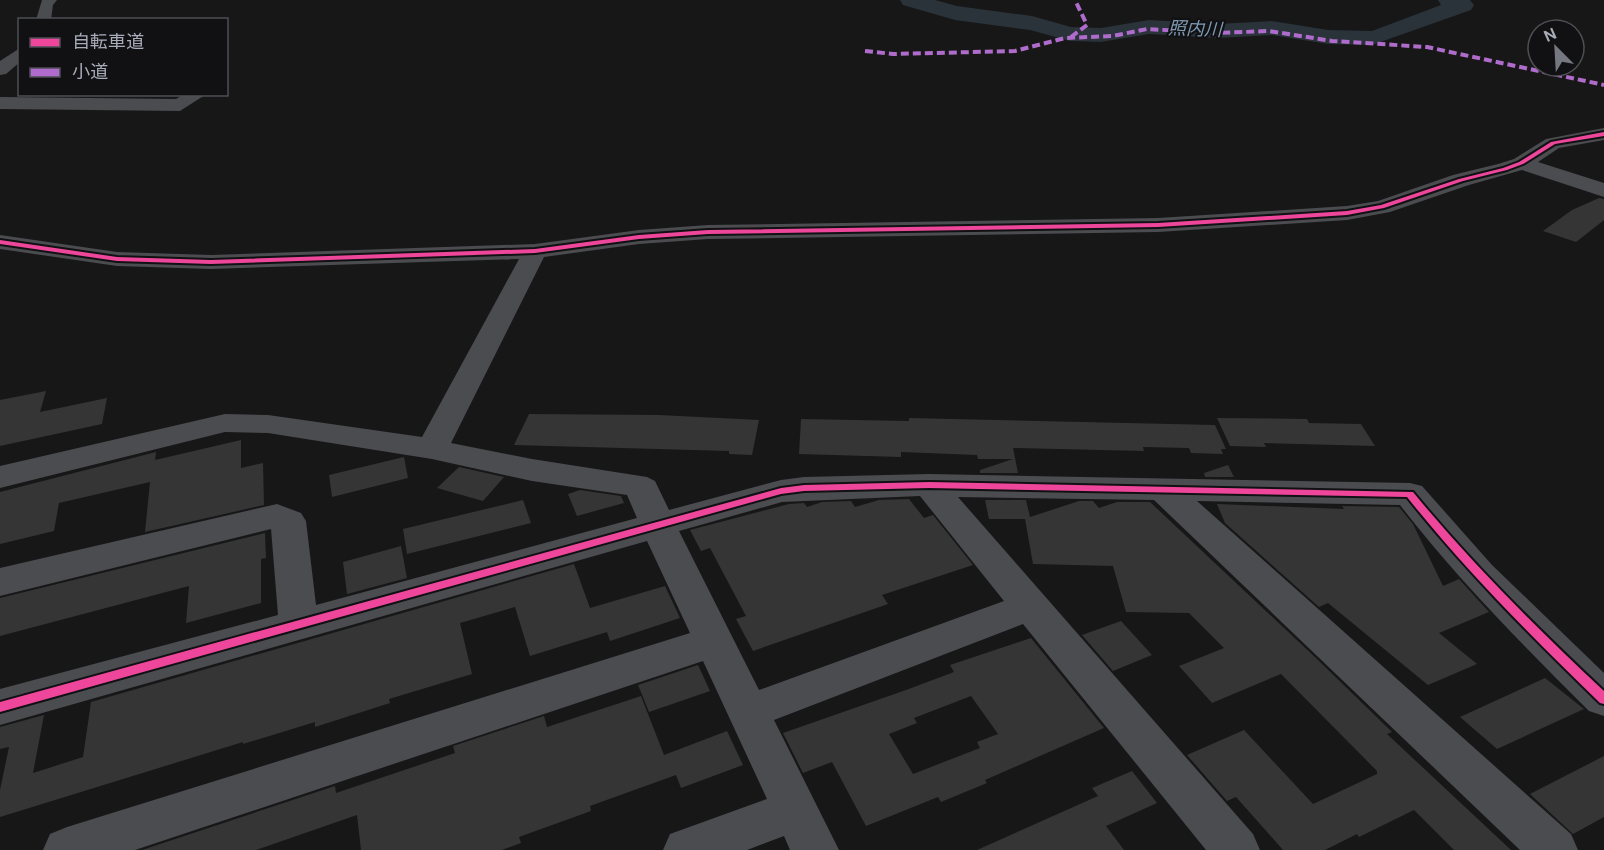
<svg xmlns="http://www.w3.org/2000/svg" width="1604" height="850" viewBox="0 0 1604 850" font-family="'DM Sans','Noto Sans JP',sans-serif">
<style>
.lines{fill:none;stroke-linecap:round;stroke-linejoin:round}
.river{fill:#2a323a;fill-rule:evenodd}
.building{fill:#353536;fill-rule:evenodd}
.minor{fill:#4b4c50;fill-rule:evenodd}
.quiet{stroke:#b06ccc;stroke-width:4;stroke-dasharray:8 4;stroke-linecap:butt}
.cycleway-casing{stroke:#111113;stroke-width:4}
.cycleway{fill:#ed469a;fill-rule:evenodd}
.labels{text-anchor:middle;stroke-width:4.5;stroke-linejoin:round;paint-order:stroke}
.far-water-label{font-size:18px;font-style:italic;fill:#7e9bb4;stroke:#111113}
</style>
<rect width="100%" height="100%" fill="#171717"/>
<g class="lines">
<polygon class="river" points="900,0 935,0 957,6 1032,16 1071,27 1101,28 1149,20 1218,24 1272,21 1328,30 1372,31 1441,5 1438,0 1470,0 1474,5 1471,10 1372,45 1328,44 1272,35 1218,38 1149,34 1101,42 1070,41 1030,30 955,20 903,5"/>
</g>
<g class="building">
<polygon points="1599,198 1604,199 1604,220 1576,242 1543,231 1572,210"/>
<polygon points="46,391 40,412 107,398 102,424 0,446 0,400"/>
<polygon points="529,414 659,415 759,420 752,455 729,454 729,451 514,445"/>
<polygon points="909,418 1215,425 1226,449 1221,449 1223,454 1191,453 1189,448 1143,447 1144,451 1013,448 1018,473 980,473 980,470 1013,459 978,459 977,455 901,452 901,457 799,454 801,419 909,421"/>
<polygon points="1217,418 1307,419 1309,423 1361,424 1375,446 1264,443 1266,447 1230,446"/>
<polygon points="241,440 241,468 263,463 264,505 145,532 150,482 59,503 54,531 0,544 0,492 156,452 155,460"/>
<polygon points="404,457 408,478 332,497 329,475"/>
<polygon points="1228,465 1234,477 1205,477 1204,473"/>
<polygon points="459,467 504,477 483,501 437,488"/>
<polygon points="580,490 621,496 624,503 577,516 568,494"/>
<polygon points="909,499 924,518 933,515 973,565 882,595 888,604 753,651 736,619 746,616 710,548 701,551 690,530 789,504 804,503 807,507 822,502 851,501 855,507 879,500"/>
<polygon points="523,500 531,523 407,554 403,529"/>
<polygon points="985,500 1026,500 1030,517 1079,501 1093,501 1099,508 1117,502 1150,502 1317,659 1392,732 1387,734 1511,850 1454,850 1414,810 1359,837 1357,834 1325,850 1283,850 1236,797 1227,801 1187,755 1244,730 1313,804 1377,774 1377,771 1281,674 1212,703 1179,666 1224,648 1189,613 1126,612 1113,566 1033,564 1025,519 989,519"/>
<polygon points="1217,504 1344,509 1342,506 1399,507 1413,524 1443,586 1459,579 1489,612 1439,633 1477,664 1428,685 1328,603 1319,607 1225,523"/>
<polygon points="265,533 266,558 261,559 261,603 186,623 189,586 0,636 0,598"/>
<polygon points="401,546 407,578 347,594 343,562"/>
<polygon points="574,564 590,608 665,586 680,618 610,641 607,632 530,656 515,607 460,623 472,674 389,699 390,703 315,727 315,722 243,744 243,742 0,817 0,790 9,747 0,749 0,727 44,715 33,773 83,757 91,702"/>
<polygon points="1121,621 1152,655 1113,671 1082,635"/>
<path d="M1031,638L1104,728L985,780L987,783L941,802L938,797L866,826L832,762L803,773L783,733L906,690L954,672L950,665ZM971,696L998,734L977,742L980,748L913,774L889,734L917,723L914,718Z"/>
<polygon points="698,665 710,691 649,712 638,685"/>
<polygon points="1545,678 1584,709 1497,749 1460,717"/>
<polygon points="641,696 664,755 727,731 743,765 681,788 676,775 590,806 591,811 519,837 521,843 502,850 361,850 357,815 256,850 142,850 335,786 336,793 455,753 453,746 544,716 547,727"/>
<polygon points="1604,756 1604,817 1573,834 1530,794"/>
<polygon points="1132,771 1157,803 1106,826 1124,850 977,850 1098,796 1092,788"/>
</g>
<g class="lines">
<g class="minor">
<polygon points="42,0 57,0 53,5 51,20 36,20"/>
<polygon points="20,48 20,62 6,74 0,75 0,61"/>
<polygon points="184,94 205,95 180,111 0,109 0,97 176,99"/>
<path d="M1604,128V140L1559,148L1538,162L1604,183V197L1522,170L1469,185L1390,212L1347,220L1158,232L708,239L639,244L544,257L451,443L532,459L647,477L655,481L669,510L781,480L804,477L929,474L1410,483L1422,486L1492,565L1604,673V716L1589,711C1523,645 1457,579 1400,505L1197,501L1571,834L1578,850H1520L1154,500L958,497L1253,834L1260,850H1206L1023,624L774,720L839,850H790L784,836L747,850H663L670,834L767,799L703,661L135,850H43L50,834L67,827L690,633L647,541L0,725V689L278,615L271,529L0,596V568L277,504L301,513L306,521L316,605L637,518L627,495L532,481L432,459L268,433L225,432L0,488V466L225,414L268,415L422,437L519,259L211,269L117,266L0,249V235L117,252L211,255L535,244L639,230L708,225L1158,218L1347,206L1378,201L1453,175L1498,164L1514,159L1546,139ZM920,496L1004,601L759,690L679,531L782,502Z"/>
</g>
<g class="quiet">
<polyline points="1071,37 1087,25 1075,0"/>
<polyline points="865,51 893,54 1015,51 1065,38 1113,36 1147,29 1217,33 1269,31 1332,41 1427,47 1604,85"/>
</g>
<defs>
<g id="cycleway">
<polygon points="1604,132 1604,136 1555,144 1523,164 1507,170 1463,181 1384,208 1347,215 1158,227 708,234 639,239 535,253 211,264 117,261 0,244 0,240 117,257 211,260 535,249 639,235 708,230 1158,223 1347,211 1381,205 1459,179 1503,168 1519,162 1551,142"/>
<path d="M929,482L1413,492C1472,564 1537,628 1604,691V704L1600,703C1532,637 1466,571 1407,497L929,488L804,491L781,494L0,712V702L781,488L804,485Z"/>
</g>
</defs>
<use href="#cycleway" class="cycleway-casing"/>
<use href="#cycleway" class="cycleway"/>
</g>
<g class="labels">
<g class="far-water-label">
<text transform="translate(1195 29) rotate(2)" y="6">照内川</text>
</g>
</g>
<rect x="18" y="18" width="210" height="78" fill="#111113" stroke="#4d4f55" stroke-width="1.5"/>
<rect x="30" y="38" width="30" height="9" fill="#ed469a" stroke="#4d4f55" stroke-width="1.5"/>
<text x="72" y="48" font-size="18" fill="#a8adb9">自転車道</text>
<rect x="30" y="68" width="30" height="9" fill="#b06ccc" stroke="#4d4f55" stroke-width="1.5"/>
<text x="72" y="78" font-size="18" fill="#a8adb9">小道</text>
<g transform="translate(1556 48) rotate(336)"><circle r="28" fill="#111113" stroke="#4d4f55" stroke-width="1.5"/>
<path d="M0-4.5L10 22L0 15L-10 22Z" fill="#757880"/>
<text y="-9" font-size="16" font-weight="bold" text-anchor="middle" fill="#a8adb9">N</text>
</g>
</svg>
